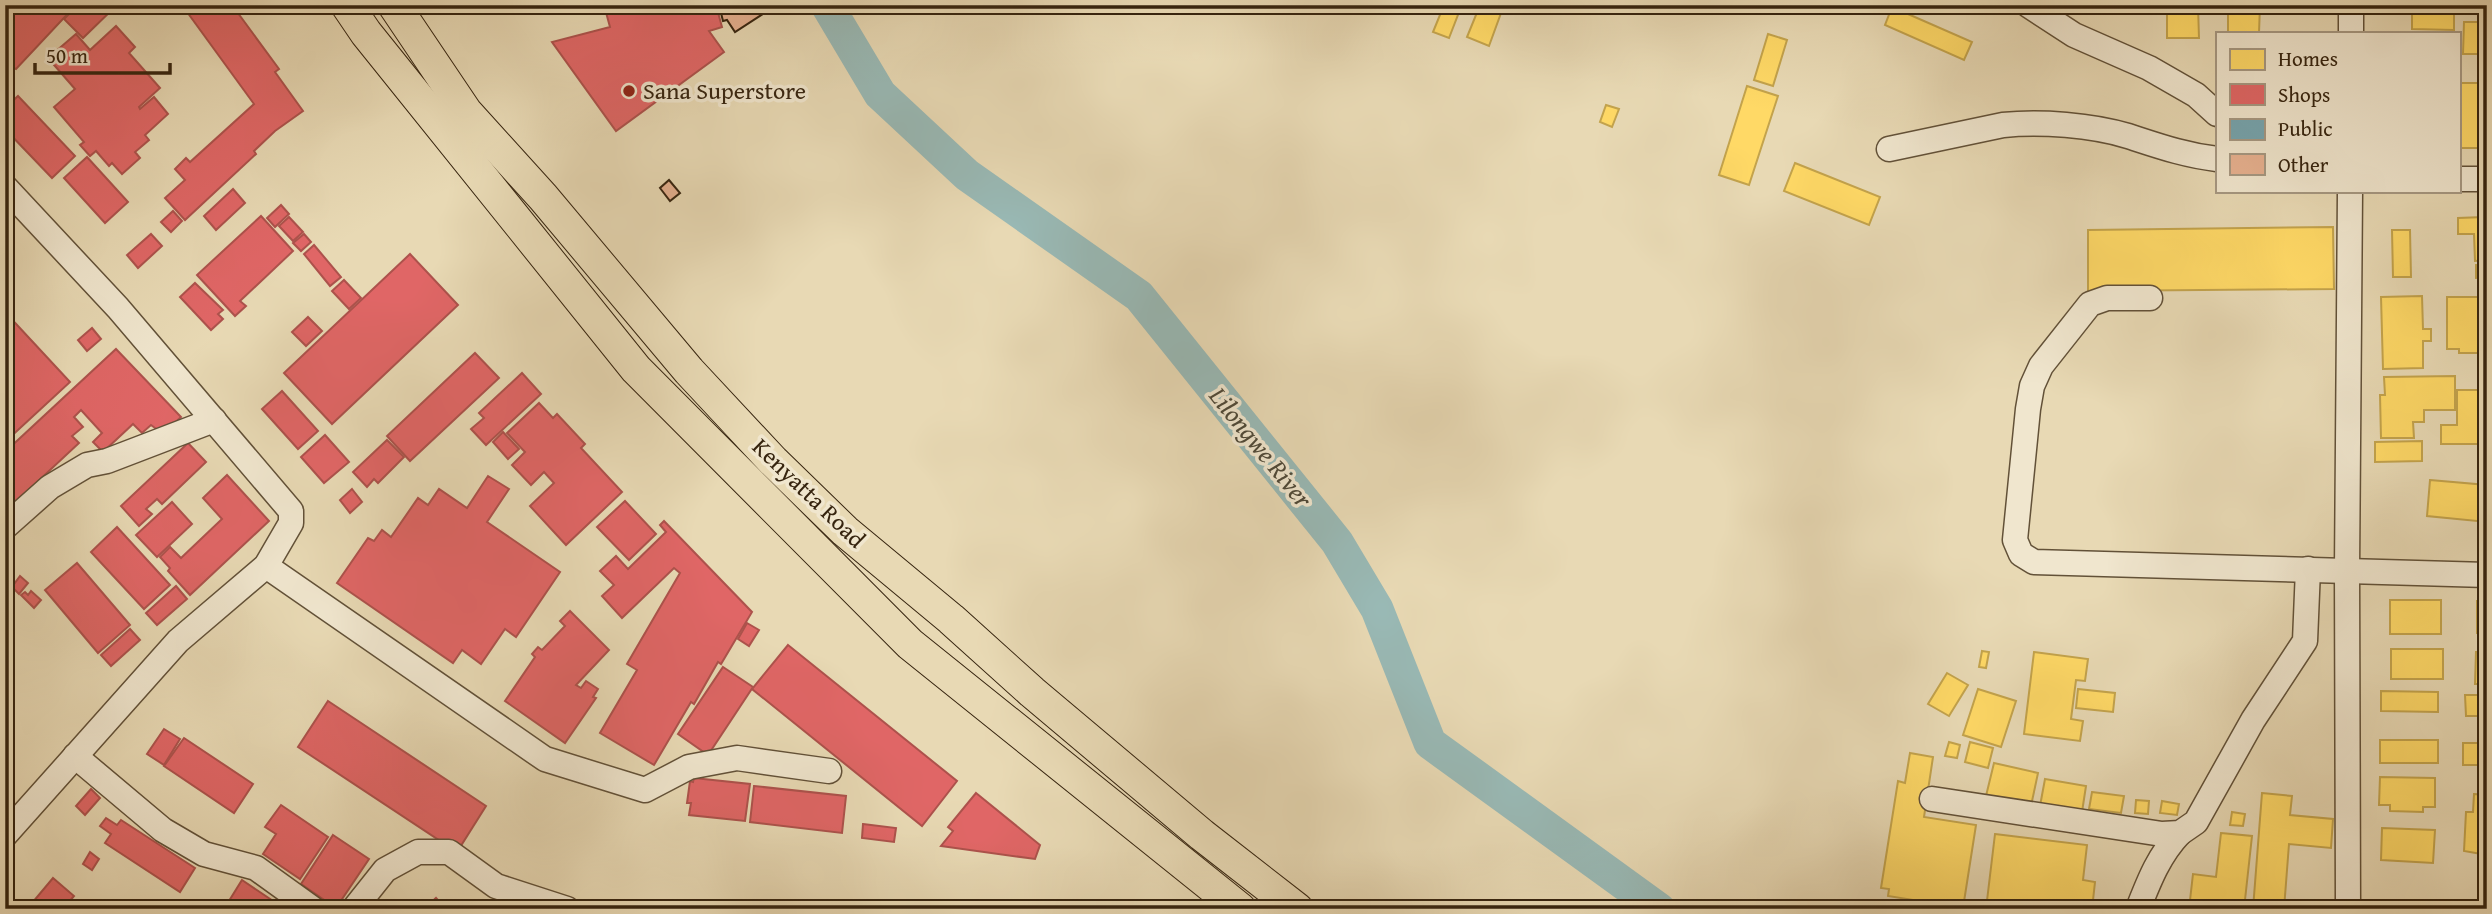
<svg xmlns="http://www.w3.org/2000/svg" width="2492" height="914" viewBox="0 0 2492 914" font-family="'Gentium Book Plus',serif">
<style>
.homes{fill:#ffd966;stroke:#c3a34c;stroke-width:2}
.shops{fill:#e06666;stroke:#ad524c;stroke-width:2}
.public{fill:#76a5af;stroke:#637e7f;stroke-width:2}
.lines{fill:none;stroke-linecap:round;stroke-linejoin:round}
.river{stroke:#99b9b5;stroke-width:33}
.building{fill:#e6b190;stroke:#36240f;stroke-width:2}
.minor-casing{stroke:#625138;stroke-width:27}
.major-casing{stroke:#36240f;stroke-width:34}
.minor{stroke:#f0e6ce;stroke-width:24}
.major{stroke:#e8d9b4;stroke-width:32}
.poi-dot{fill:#8f2418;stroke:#f0e6ce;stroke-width:2.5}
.labels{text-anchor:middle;stroke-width:7;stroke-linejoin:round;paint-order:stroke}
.poi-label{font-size:24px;fill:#36240f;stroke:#f0e6ce;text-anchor:start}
.street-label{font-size:24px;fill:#36240f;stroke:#f0e6ce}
.water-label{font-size:26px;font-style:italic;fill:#4f4938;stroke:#f0e6ce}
</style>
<rect width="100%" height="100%" fill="#e8d9b4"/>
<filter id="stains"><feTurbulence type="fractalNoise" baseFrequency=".00286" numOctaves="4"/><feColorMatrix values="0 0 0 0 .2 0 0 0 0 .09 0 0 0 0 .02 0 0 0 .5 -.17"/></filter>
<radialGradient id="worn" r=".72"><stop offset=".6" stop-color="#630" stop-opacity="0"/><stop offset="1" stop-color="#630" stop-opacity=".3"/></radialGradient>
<g class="homes">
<polygon points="1444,5 1461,7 1449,38 1433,32"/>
<polygon points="1480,5 1501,13 1489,46 1467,37"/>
<polygon points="2167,5 2198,5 2199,38 2167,38"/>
<polygon points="2228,5 2260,5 2259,33 2228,33"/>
<polygon points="2412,5 2454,5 2454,30 2412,29"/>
<polygon points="1892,7 1972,42 1964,60 1885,25"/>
<polygon points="2464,22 2487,22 2487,54 2463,54"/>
<polygon points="1768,34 1787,40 1773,86 1754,80"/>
<rect x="2459" y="83" width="28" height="65"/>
<polygon points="1747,86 1778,96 1749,185 1719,175"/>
<polygon points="1606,105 1619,109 1612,127 1600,122"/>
<polygon points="1795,163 1880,197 1869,225 1784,191"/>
<polygon points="2484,208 2487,208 2487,260 2475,261 2474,234 2458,234 2458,218 2484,217"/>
<polygon points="2333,227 2334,289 2088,291 2088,230"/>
<polygon points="2392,230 2410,230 2411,277 2393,277"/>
<polygon points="2476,265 2487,265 2487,277 2476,278"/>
<polygon points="2422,296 2423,329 2431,329 2431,341 2423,341 2423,368 2383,369 2381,297"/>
<polygon points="2447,297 2487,297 2485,353 2459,353 2459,349 2447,349"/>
<polygon points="2455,376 2455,410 2424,410 2424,422 2413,422 2414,438 2381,438 2380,395 2385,395 2384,377"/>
<polygon points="2457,390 2487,390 2487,428 2484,428 2484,444 2441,444 2441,425 2457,425"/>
<polygon points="2422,441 2422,461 2375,462 2375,442"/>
<polygon points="2430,480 2487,485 2487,522 2427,516"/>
<rect x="2390" y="600" width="51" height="34"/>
<polygon points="2477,601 2487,601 2487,634 2477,633"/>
<rect x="2391" y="649" width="52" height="30"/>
<polygon points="1982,651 1989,652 1986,668 1979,667"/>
<polygon points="2034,652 2088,659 2085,681 2076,680 2071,719 2083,721 2080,741 2024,734"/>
<polygon points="2476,652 2487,652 2487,684 2475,684"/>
<polygon points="1947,673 1968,685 1949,716 1928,704"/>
<polygon points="1978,689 2016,701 2001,747 1963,735"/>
<polygon points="2078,689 2115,693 2113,712 2076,708"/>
<polygon points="2381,691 2438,692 2438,712 2381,711"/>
<polygon points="2465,695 2487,695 2487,716 2466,716"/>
<rect x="2380" y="740" width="58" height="23"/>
<polygon points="1949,742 1960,745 1957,758 1945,756"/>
<polygon points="1970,742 1993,748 1988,768 1965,762"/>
<rect x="2463" y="743" width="24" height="22"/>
<polygon points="1910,753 1933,757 1924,817 1976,825 1963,908 1888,896 1889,889 1881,888 1898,781 1905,783"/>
<polygon points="1994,763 2038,773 2031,806 1986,796"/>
<polygon points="2380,777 2435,778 2435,807 2423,807 2423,812 2390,811 2390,805 2379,805"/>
<polygon points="2045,779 2086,786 2082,812 2040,806"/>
<polygon points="2092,792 2124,796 2121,813 2089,809"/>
<polygon points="2262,793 2292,796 2290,815 2333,819 2331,848 2289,844 2284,909 2253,909"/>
<polygon points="2474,794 2487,795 2487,855 2464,851 2466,812 2473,812"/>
<polygon points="2136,800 2149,801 2148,814 2135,813"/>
<polygon points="2162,801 2179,804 2177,815 2160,813"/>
<polygon points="2232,812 2245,814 2243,826 2230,825"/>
<polygon points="2382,828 2435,830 2433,863 2381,860"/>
<polygon points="2221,833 2252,836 2244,909 2189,909 2193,874 2216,877"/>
<polygon points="1995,834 2087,845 2083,880 2095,882 2092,909 1986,909"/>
<polygon points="2392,900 2417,901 2417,909 2392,909"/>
</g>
<g class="shops">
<polygon points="5,5 76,5 16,69 5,64"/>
<polygon points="78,5 117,5 83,38 64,19"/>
<polygon points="182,5 232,5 279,69 275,72 303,111 275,131 254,151 256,154 185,220 165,198 185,180 175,169 186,158 190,162 254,104"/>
<polygon points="604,5 716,5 722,27 709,31 724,52 616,131 552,42 610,27"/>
<polygon points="116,26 135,47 129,53 160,88 139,107 140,109 154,97 168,114 145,135 149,140 135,152 140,158 122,174 112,163 109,166 96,151 90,156 80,145 84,142 54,107 75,89 48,58 76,34 90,50"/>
<polygon points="18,96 75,156 52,178 5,129 5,108"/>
<polygon points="87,157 128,202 105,223 64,178"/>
<polygon points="233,189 245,203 216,230 204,216"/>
<polygon points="281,205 289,214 275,227 267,218"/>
<polygon points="173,211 182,221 171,232 161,222"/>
<polygon points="261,216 293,251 240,301 246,306 235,316 197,275"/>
<polygon points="289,217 303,232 293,241 279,226"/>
<polygon points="151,234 162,246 138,268 127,255"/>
<polygon points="304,234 311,242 301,251 293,243"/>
<polygon points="314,245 341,277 330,286 304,254"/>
<polygon points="410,254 458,305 332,424 284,373"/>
<polygon points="344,280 361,298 349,309 332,291"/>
<polygon points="195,283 223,310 218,314 223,319 211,330 180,297"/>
<polygon points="5,312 70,382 5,442"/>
<polygon points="308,317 322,331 306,346 292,332"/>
<polygon points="92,328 101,339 87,351 78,340"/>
<polygon points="116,349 181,417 163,434 151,425 142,433 133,424 103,452 93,442 102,433 81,410 74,417 83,427 72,436 79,443 5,512 5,452"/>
<polygon points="475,353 499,378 410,461 387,436"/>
<polygon points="522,373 541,394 486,445 471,429 484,418 479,413"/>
<polygon points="282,391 318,431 298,449 262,409"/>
<polygon points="539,403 553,418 557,414 585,444 581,448 622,492 566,545 530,506 554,483 544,472 531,485 512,465 525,452 507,433"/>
<polygon points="503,432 519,449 508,459 493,442"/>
<polygon points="325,435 349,462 324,483 301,457"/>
<polygon points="387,440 404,457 378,483 374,479 367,487 353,472"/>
<polygon points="188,443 206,462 162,504 157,499 146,509 152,514 139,526 121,506"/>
<polygon points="227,475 269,521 190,595 168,571 170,568 160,557 170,547 181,558 222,519 203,498"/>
<polygon points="488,476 509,489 487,522 560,572 516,637 505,629 481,664 462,650 453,663 337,583 368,538 374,541 382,530 391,537 418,498 428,505 439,489 467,508"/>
<polygon points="352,489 362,502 350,513 340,500"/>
<polygon points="625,501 656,534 629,560 597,527"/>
<polygon points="172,502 192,524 157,557 136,535"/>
<polygon points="664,521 752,612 721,664 718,662 694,704 691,702 654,765 600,733 637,670 627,664 680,573 674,568 622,618 602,596 614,585 600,571 616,556 628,569 666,532 660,525"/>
<polygon points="117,527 170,585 144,609 91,552"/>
<polygon points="77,563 130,625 98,653 45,590"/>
<polygon points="20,576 28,583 19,594 12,587"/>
<polygon points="176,586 187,599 157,625 146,613"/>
<polygon points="31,591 41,600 34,608 21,595 25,592 28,595"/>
<polygon points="570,611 609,650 576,685 581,688 586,681 598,689 593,697 596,698 565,743 505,701 535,657 532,654 538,647 542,650 565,626 560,621"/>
<polygon points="747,623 759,630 749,646 738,639"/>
<polygon points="130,629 140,640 111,666 101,655"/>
<polygon points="788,645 957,781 922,826 752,689"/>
<polygon points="723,667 753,687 708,755 678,734"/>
<polygon points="328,701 486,806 457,852 298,747"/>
<polygon points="164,729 180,739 164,765 147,754"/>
<polygon points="184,738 253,784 234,813 164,766"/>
<polygon points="694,778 750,784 745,821 689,815 691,803 687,803 690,781 693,782"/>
<polygon points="754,786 846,796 842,833 750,822"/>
<polygon points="91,789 100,798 85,815 76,806"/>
<polygon points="976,793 1040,845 1035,859 941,846 953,831 948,827"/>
<polygon points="281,805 328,837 300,879 263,854 276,834 265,827"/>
<polygon points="106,818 117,825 121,820 195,868 180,892 105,843 111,834 100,826"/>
<polygon points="863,824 896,828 894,842 862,838"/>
<polygon points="333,835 369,859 336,908 301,884"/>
<polygon points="90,852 99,859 92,870 83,864"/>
<polygon points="53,878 74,896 63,909 27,909"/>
<polygon points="242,880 285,909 224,909"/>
<polygon points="436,898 446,909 425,909 425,908"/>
</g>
<rect class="public" x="2431" y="905" width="56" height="4"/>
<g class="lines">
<polyline class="river" points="827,5 880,94 967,175 1139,296 1337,542 1377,609 1430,743 1659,909"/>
</g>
<g class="building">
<polygon points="719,5 768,5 769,10 735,32 727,20 723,21"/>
<polygon points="669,180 680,193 670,201 660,188"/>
</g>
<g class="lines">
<defs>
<g id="minor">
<polyline points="2028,5 2074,35 2149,68 2196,95 2217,114"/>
<polyline points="2351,33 2351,5"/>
<path d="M1889,149L2003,125C2040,121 2092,125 2128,136C2159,146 2184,155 2217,159"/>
<polyline points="2459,179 2487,179"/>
<polyline points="5,187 118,308 291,511 291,523 266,566 178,641 5,835"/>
<polyline points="2150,298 2107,298 2090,304 2041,366 2032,386 2028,409 2015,540 2021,554 2034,562 2487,575"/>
<polyline points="5,527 50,487 87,465 107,461 214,420"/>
<polyline points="266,566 545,759 645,790 689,767 737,758 829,771"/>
<polyline points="75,756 163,830 204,854 256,868 313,909"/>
<polyline points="1932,799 2162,834 2180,833 2196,822 2253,720 2305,641 2308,569"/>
<polyline points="354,909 385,870 418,852 449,852 496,886 567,909"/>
<path d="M2138,909C2149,881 2159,855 2180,833"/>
<polyline points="2348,909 2347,570 2350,191"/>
</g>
<g id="major">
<polyline points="347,5 366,33 636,369 910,644 1240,909"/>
<polyline points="394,5 466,112 543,197 689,371 773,461 845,531 951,619 1032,692 1202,835 1297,909"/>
</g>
</defs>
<use href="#minor" class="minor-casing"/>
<use href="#major" class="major-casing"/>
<use href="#minor" class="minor"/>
<use href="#major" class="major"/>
</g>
<circle class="poi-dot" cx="629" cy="91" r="7"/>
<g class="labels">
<g class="poi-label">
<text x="643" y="99">Sana Superstore</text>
</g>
<g class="street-label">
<text transform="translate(809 493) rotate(44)" y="8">Kenyatta Road</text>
</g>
<g class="water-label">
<text transform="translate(1261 447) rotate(51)" y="9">Lilongwe River</text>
</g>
</g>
<rect width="2492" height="914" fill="none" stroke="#e8d9b4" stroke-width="28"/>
<rect x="7" y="7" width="2478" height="900" fill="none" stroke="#36240f" stroke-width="3.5"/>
<rect x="14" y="14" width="2464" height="886" fill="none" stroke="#36240f" stroke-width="2"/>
<rect x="2216" y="32" width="245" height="161" fill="#f0e6ce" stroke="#a69882" stroke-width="2"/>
<rect x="2230" y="49" width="35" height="21" fill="#ffd966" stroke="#a69882" stroke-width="2"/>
<text x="2278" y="66" font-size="21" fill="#36240f">Homes</text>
<rect x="2230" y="84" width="35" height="21" fill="#e06666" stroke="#a69882" stroke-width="2"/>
<text x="2278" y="102" font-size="21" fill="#36240f">Shops</text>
<rect x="2230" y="119" width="35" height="21" fill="#76a5af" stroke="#a69882" stroke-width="2"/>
<text x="2278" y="136" font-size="21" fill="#36240f">Public</text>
<rect x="2230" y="154" width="35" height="21" fill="#e6b190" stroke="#a69882" stroke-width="2"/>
<text x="2278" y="172" font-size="21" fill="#36240f">Other</text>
<path d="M35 63v10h135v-10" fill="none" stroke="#36240f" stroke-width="3.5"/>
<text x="46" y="63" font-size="21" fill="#36240f" stroke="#f0e6ce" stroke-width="5" paint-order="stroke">50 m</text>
<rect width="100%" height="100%" filter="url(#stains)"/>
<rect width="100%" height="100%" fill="url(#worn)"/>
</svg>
